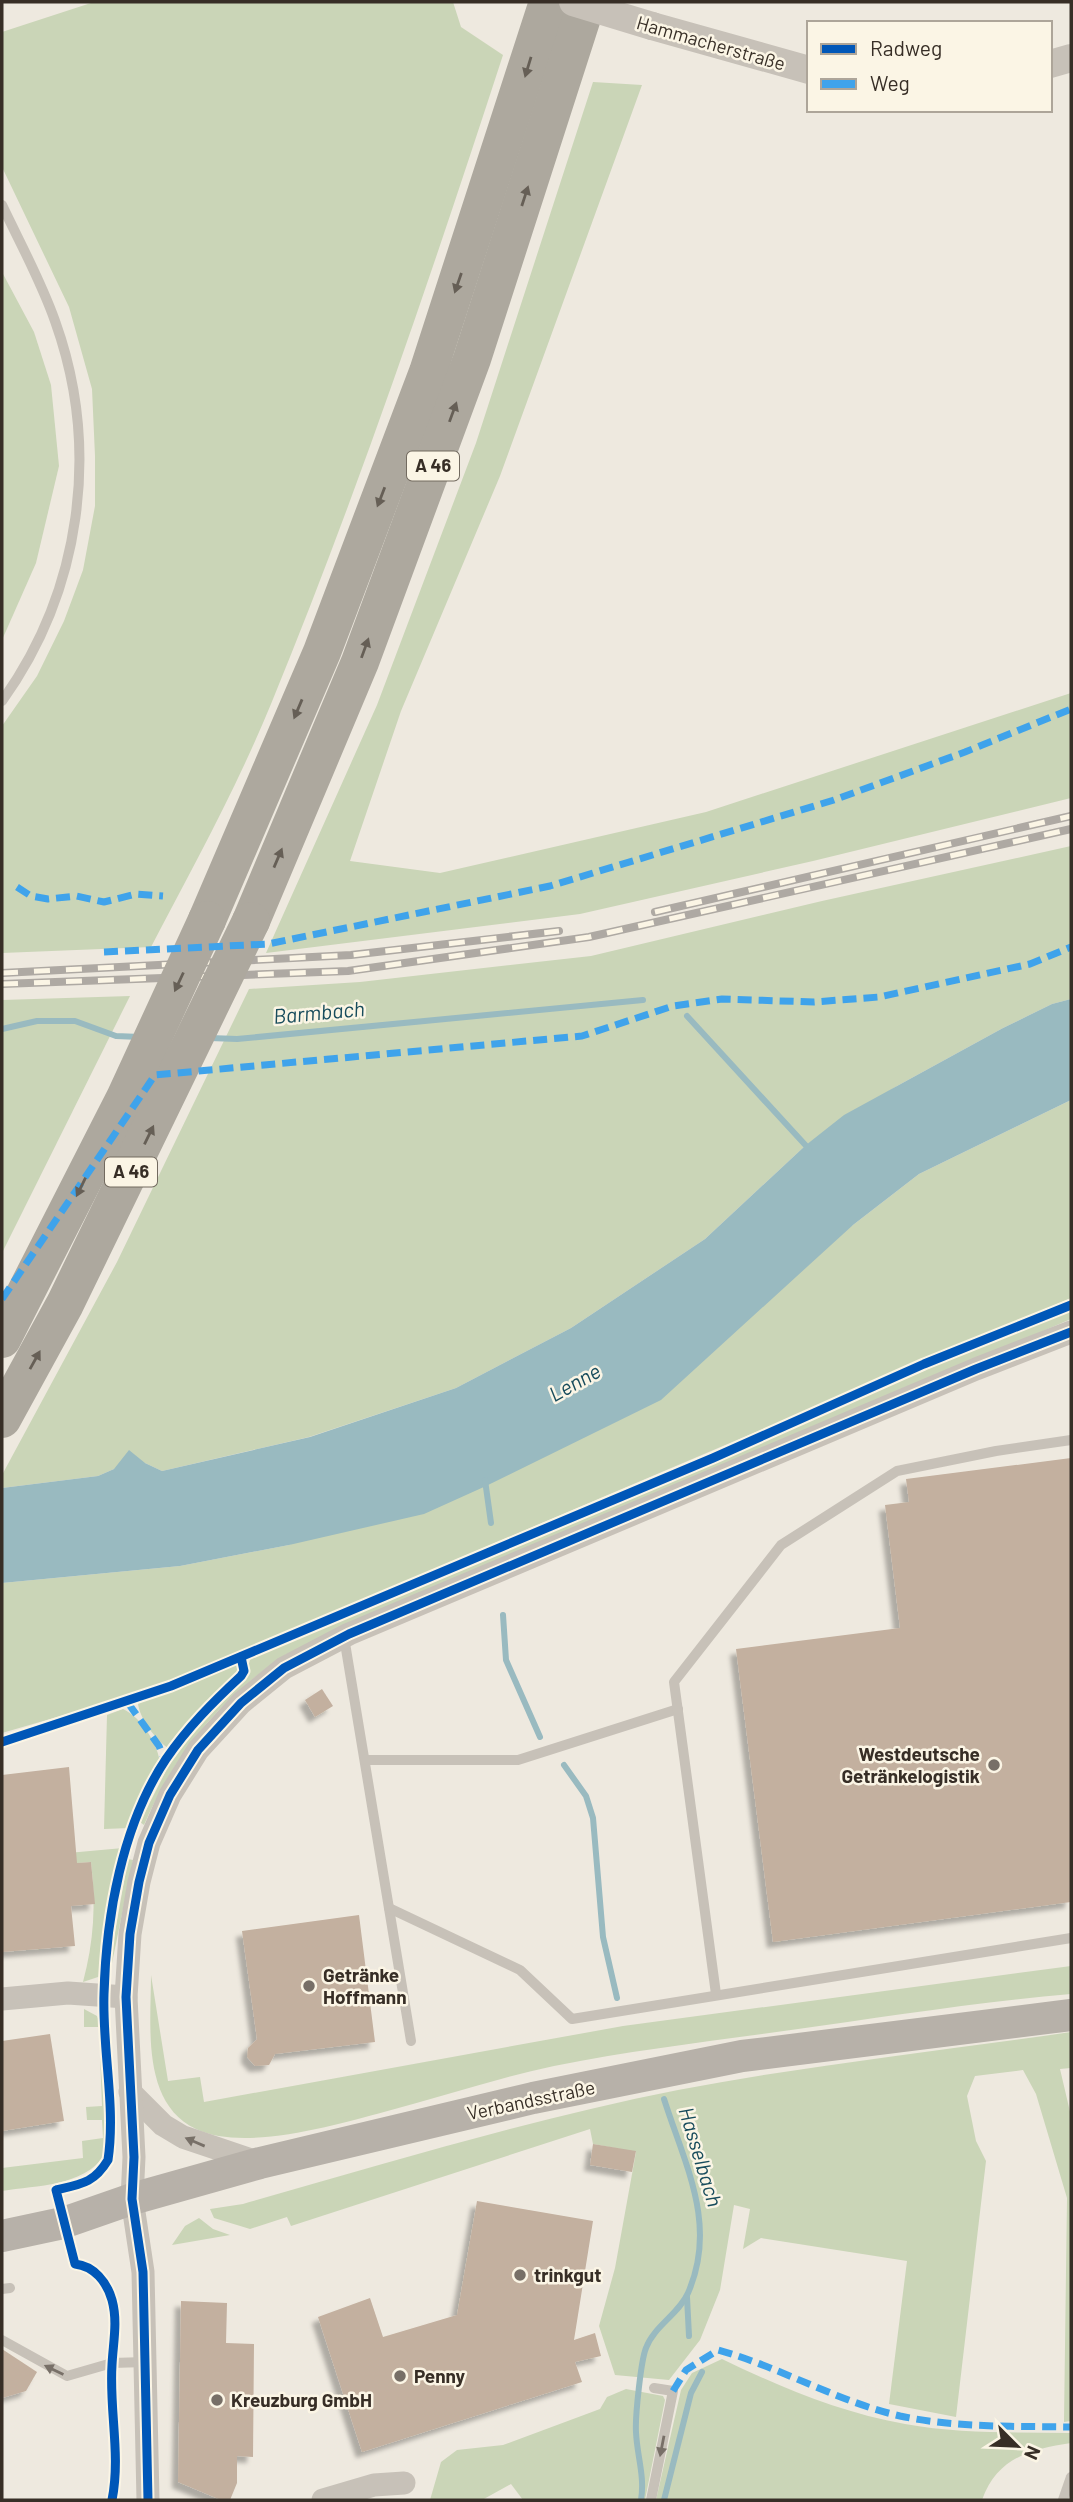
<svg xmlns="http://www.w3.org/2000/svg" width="1073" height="2502" viewBox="0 0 1073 2502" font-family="Barlow,sans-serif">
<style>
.green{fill:#cad5b7}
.water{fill:#99bac0}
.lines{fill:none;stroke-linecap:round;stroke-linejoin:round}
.stream{stroke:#99bac0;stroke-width:6}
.building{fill:#c3b09f;filter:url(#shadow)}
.service{stroke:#c7c1b8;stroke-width:10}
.minor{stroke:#c7c1b8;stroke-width:23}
.tertiary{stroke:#c7c1b8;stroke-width:28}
.secondary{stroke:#b7b1a9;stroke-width:32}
.motorway{stroke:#ada89e;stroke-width:38}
.rail-casing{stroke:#aea9a3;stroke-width:8}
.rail{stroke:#fbf5e5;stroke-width:5;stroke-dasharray:16;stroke-linecap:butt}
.tertiary-bridge{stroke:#c7c1b8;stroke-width:28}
.motorway-bridge{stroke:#ada89e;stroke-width:38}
.quiet{stroke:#3fa3eb;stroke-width:7;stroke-dasharray:14 7;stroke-linecap:butt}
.cycleway-casing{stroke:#fbf5e5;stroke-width:13}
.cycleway{stroke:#0057b8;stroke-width:9}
.oneway{fill:#665f56}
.oneway2{fill:#787068}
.poi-dot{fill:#776f67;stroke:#fbf5e5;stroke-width:2.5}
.labels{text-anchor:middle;stroke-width:5;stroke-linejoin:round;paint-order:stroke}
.shield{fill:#fbf5e5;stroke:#726a5f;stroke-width:2}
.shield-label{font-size:18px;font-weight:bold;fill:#372e26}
.street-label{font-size:19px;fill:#372e26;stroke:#fbf5e5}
.poi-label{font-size:19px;font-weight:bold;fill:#372e26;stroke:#fbf5e5;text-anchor:start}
.water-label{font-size:21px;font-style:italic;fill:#184c5c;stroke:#fbf5e5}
</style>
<defs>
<filter id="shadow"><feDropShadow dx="-6" dy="6" stdDeviation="2" flood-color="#0004"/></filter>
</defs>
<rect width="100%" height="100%" fill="#eee9df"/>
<g class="green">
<path d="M94,2H453L461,27L503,55C432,273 358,492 271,704C237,787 193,867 151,947L2,953V726L37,676L64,621L83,570L95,506V456L92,389L69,307L2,167V32Z"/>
<polygon points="593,82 642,85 500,476 401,711 350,861 440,873 706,812 1071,693 1071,798 813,861 580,914 266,953 377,705 476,443"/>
<polygon points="2,272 34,332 51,385 59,466 36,563 2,640"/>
<polygon points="1071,846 1071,999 1052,1004 1003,1028 897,1086 806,1145 705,1239 571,1328 456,1388 309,1437 162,1471 145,1463 114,1469 98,1476 2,1488 2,1475 117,1262 249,989 360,982 591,956 822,901"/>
<polygon points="130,996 2,1253 2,1000"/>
<polygon points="1071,1100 1071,1298 182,1676 88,1708 2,1733 2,1583 180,1566 289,1545 853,1225 919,1174"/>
<path d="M1071,1307V1319L285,1655C220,1699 175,1753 144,1825L140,1822L174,1755L202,1719L245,1677L251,1657L695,1470Z"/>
<path d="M235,1664L241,1668L239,1673L206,1703L170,1749C157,1742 139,1718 138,1703Z"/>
<path d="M123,1709C141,1717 159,1745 160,1765L130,1828L104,1829L107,1715Z"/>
<path d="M123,1848L101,1976L83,1982C94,1941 96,1905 91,1862L2,1869V1859Z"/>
<polygon points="128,1859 133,1860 111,1968 109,1966"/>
<path d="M1071,1966V1994C978,2002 884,2017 791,2030C712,2041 633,2050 554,2066C497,2078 441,2097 384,2112C335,2125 244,2152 196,2129C141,2103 151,2026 151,1975L168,2081L200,2077L204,2102L623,2026Z"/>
<path d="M84,2009L97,2016L102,2029L105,2155C82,2187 38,2185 2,2191V2168L83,2158L82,2141L103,2138L102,2120H87L86,2107L102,2106L99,2027H84Z"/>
<path d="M1071,2032V2068L1060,2069L1071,2116V2421L1064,2422L1067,2198L1036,2094L1023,2070L975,2076L967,2096L976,2141L986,2161L956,2417L889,2404L907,2261L761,2238L743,2249L750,2209L734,2205L720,2290L700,2340L669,2380L615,2375L599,2326L615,2268L636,2152L593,2144L590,2129L291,2226L287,2217L250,2229L214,2218L210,2209L243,2204C386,2163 531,2119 678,2090C809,2065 940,2051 1071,2032Z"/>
<polygon points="199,2218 213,2229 230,2235 172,2245 185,2226"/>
<path d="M722,2359C780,2387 841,2413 905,2424C960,2434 1015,2432 1071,2433V2443C1030,2449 997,2458 982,2500H656L681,2390L692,2373Z"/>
<polygon points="626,2389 663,2396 665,2400 645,2500 523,2500 511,2484 482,2500 430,2500 441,2462 457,2450 503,2445 600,2409 607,2397"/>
</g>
<polygon class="water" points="1071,999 1071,1100 919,1174 853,1225 661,1400 486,1486 424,1514 289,1545 180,1566 2,1583 2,1488 98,1476 114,1469 129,1450 145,1463 162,1471 310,1437 456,1388 571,1328 705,1239 806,1145 844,1115 1003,1028 1052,1004"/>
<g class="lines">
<g class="stream">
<polyline points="687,1016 809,1149"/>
<polyline points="2,1029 37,1021 75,1021 116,1036 140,1037"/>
<polyline points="210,1038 237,1039 643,1000"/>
<polyline points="485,1480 491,1523"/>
<polyline points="503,1615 506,1660 540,1737"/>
<polyline points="564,1765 586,1796 593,1818 603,1937 617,1998"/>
<polyline points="687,2297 689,2336"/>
<path d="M641,2500C645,2476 637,2456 636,2432C635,2417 641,2360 646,2348C654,2326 679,2314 688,2293C718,2225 685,2165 664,2099"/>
<polyline points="664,2500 691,2393 702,2372"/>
</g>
</g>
<g class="building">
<polygon points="1071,1458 1071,1902 773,1942 736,1649 900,1628 885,1505 909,1502 906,1479"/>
<polygon points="322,1689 333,1706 315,1717 305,1700"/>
<polygon points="69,1767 77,1863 91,1862 95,1904 71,1906 75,1946 2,1952 2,1775"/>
<polygon points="359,1915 375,2042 275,2054 269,2065 255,2066 247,2057 248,2048 257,2039 242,1931"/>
<polygon points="50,2034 64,2121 2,2131 2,2041"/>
<polygon points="593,2144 636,2151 632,2172 590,2165"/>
<polygon points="477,2201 593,2221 574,2340 595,2333 601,2356 575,2362 582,2382 362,2452 318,2317 370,2298 383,2337 457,2315"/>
<polygon points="181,2301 227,2303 226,2343 254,2344 253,2457 237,2456 237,2483 230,2500 221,2500 178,2482"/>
<polygon points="2,2349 37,2372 26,2391 2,2398"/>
</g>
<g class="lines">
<g class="service">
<path d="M2,205C20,243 41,281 55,321C101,449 81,591 2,701"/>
<polyline points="344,1637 411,2041"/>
<polyline points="365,1760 518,1760 678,1709"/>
<polyline points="389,1908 520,1970 572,2019 1071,1938"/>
<polyline points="716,1994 674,1682 781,1545 897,1471 996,1451 1071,1440"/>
<polyline points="2,2289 10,2288"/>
<polyline points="2,2340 67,2376 112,2363 145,2362"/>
<polyline points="651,2500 673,2391 654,2388"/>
<polyline points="1063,2500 1071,2477"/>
</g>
<g class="minor">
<polyline points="2,1999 68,1993 126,1997"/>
<polyline points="130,2092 163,2125 183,2137 260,2163"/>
<polyline points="148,2500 143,2272 132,2199 134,2157 126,1997 130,1934 139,1882 149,1843 170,1795 198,1750 241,1703 284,1668 349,1634 976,1369 1071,1332"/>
<polyline points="323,2500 374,2485 404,2483"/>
</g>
<g class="tertiary">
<polyline points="652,26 809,70"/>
<polyline points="1050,64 1071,58"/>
</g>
<polyline class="secondary" points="2,2236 63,2223 132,2199 260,2163 533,2098 742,2056 1071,2015"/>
<g class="motorway">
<polyline points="207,920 322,652 428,372 548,2"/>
<polyline points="251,921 360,662 472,359 587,2"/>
</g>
<defs>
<g id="rail">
<polyline points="655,912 1071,816"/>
<polyline points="2,973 351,955 559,931"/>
<polyline points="2,984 348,971 589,937 1071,829"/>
</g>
</defs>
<use href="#rail" class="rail-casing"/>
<use href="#rail" class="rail"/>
<polyline class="tertiary-bridge" points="573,2 652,26"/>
<g class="motorway-bridge">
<polyline points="2,1339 125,1098 207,920"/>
<polyline points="2,1419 65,1304 251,921"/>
</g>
<g class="quiet">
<polyline points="17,887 31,896 48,899 76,896 104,902 136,894 163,896"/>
<polyline points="104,952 268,944 550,886 834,800 965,752 1071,709"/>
<polyline points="2,1299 155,1075 582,1036 673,1006 722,999 814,1002 879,997 1030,964 1071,947"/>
<polyline points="128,1703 159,1746 165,1761"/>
<path d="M673,2391L686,2370L718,2350C780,2367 836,2401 900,2416C956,2428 1014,2426 1071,2427"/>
</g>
<defs>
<g id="cycleway">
<polyline points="2,1742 171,1686 713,1458 924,1364 1071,1305"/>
<path d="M112,2500C121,2455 109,2410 112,2365C113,2343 118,2322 112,2300C107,2282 94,2266 75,2264L56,2190C82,2184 94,2183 108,2160C116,2106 102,2049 104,1994C106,1917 122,1825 166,1759C188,1727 213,1702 241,1676L244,1671L241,1657"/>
<polyline points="148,2500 143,2272 132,2199 134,2157 126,1997 130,1934 139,1882 149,1843 170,1795 198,1750 241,1703 284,1668 349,1634 976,1369 1071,1332"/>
</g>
</defs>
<use href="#cycleway" class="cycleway-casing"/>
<use href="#cycleway" class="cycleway"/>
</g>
<defs><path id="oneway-solid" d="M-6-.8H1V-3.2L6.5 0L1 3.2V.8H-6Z" transform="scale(1.75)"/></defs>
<g class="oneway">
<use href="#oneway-solid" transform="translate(528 67) rotate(107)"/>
<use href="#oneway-solid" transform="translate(525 196) rotate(-72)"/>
<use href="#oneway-solid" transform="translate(458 283) rotate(109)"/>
<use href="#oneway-solid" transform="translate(453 412) rotate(-70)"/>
<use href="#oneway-solid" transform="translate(381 497) rotate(111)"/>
<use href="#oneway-solid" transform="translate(365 648) rotate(-70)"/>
<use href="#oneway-solid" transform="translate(298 709) rotate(113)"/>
<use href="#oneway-solid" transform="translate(278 858) rotate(-67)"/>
<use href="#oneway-solid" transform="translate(179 982) rotate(115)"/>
<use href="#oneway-solid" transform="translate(149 1135) rotate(-64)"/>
<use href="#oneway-solid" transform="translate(81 1187) rotate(116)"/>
<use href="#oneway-solid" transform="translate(35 1360) rotate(-61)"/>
</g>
<g class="oneway2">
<use href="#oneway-solid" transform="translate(195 2142) rotate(-157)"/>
<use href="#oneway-solid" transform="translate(54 2370) rotate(-154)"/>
<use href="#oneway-solid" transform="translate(662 2446) rotate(101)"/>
</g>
<g class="poi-dot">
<circle cx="994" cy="1765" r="7"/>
<circle cx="309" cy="1986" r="7"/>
<circle cx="520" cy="2275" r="7"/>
<circle cx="400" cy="2376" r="7"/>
<circle cx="217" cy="2400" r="7"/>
</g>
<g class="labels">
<g class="shield">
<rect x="407" y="451.5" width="52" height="29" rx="5"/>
<rect x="105" y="1157.5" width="52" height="29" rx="5"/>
</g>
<g class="shield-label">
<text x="433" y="472">A 46</text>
<text x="131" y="1178">A 46</text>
</g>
<g class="street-label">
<text transform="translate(711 43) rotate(16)" y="7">Hammacherstraße</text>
<text transform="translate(531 2100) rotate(-12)" y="7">Verbandsstraße</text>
</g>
<g class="poi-label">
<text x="980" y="1761" text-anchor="end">Westdeutsche<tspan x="980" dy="22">Getränkelogistik</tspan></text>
<text x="323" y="1982">Getränke<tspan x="323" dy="22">Hoffmann</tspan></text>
<text x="534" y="2282">trinkgut</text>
<text x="414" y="2383">Penny</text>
<text x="231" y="2407">Kreuzburg GmbH</text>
</g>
<g class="water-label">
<text transform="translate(319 1013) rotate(-5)" y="7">Barmbach</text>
<text transform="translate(575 1383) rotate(-29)" y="7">Lenne</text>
<text transform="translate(700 2157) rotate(73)" y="7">Hasselbach</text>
</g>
</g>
<rect width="1073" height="2502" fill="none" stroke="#372e26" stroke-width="7"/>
<rect x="807" y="21" width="245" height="91" fill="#fbf5e5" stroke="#ada599" stroke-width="2"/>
<rect x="821" y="44" width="35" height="10" fill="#0057b8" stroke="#ada599" stroke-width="2"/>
<text x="870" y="56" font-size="21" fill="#372e26">Radweg</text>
<rect x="821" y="79" width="35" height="10" fill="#3fa3eb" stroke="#ada599" stroke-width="2"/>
<text x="870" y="91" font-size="21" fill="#372e26">Weg</text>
<g transform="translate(1017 2446) rotate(114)" stroke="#fbf5e5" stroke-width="5" paint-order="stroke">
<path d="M0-5L12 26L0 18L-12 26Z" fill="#372e26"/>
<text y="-10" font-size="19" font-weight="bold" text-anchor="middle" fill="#372e26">N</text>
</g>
</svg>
